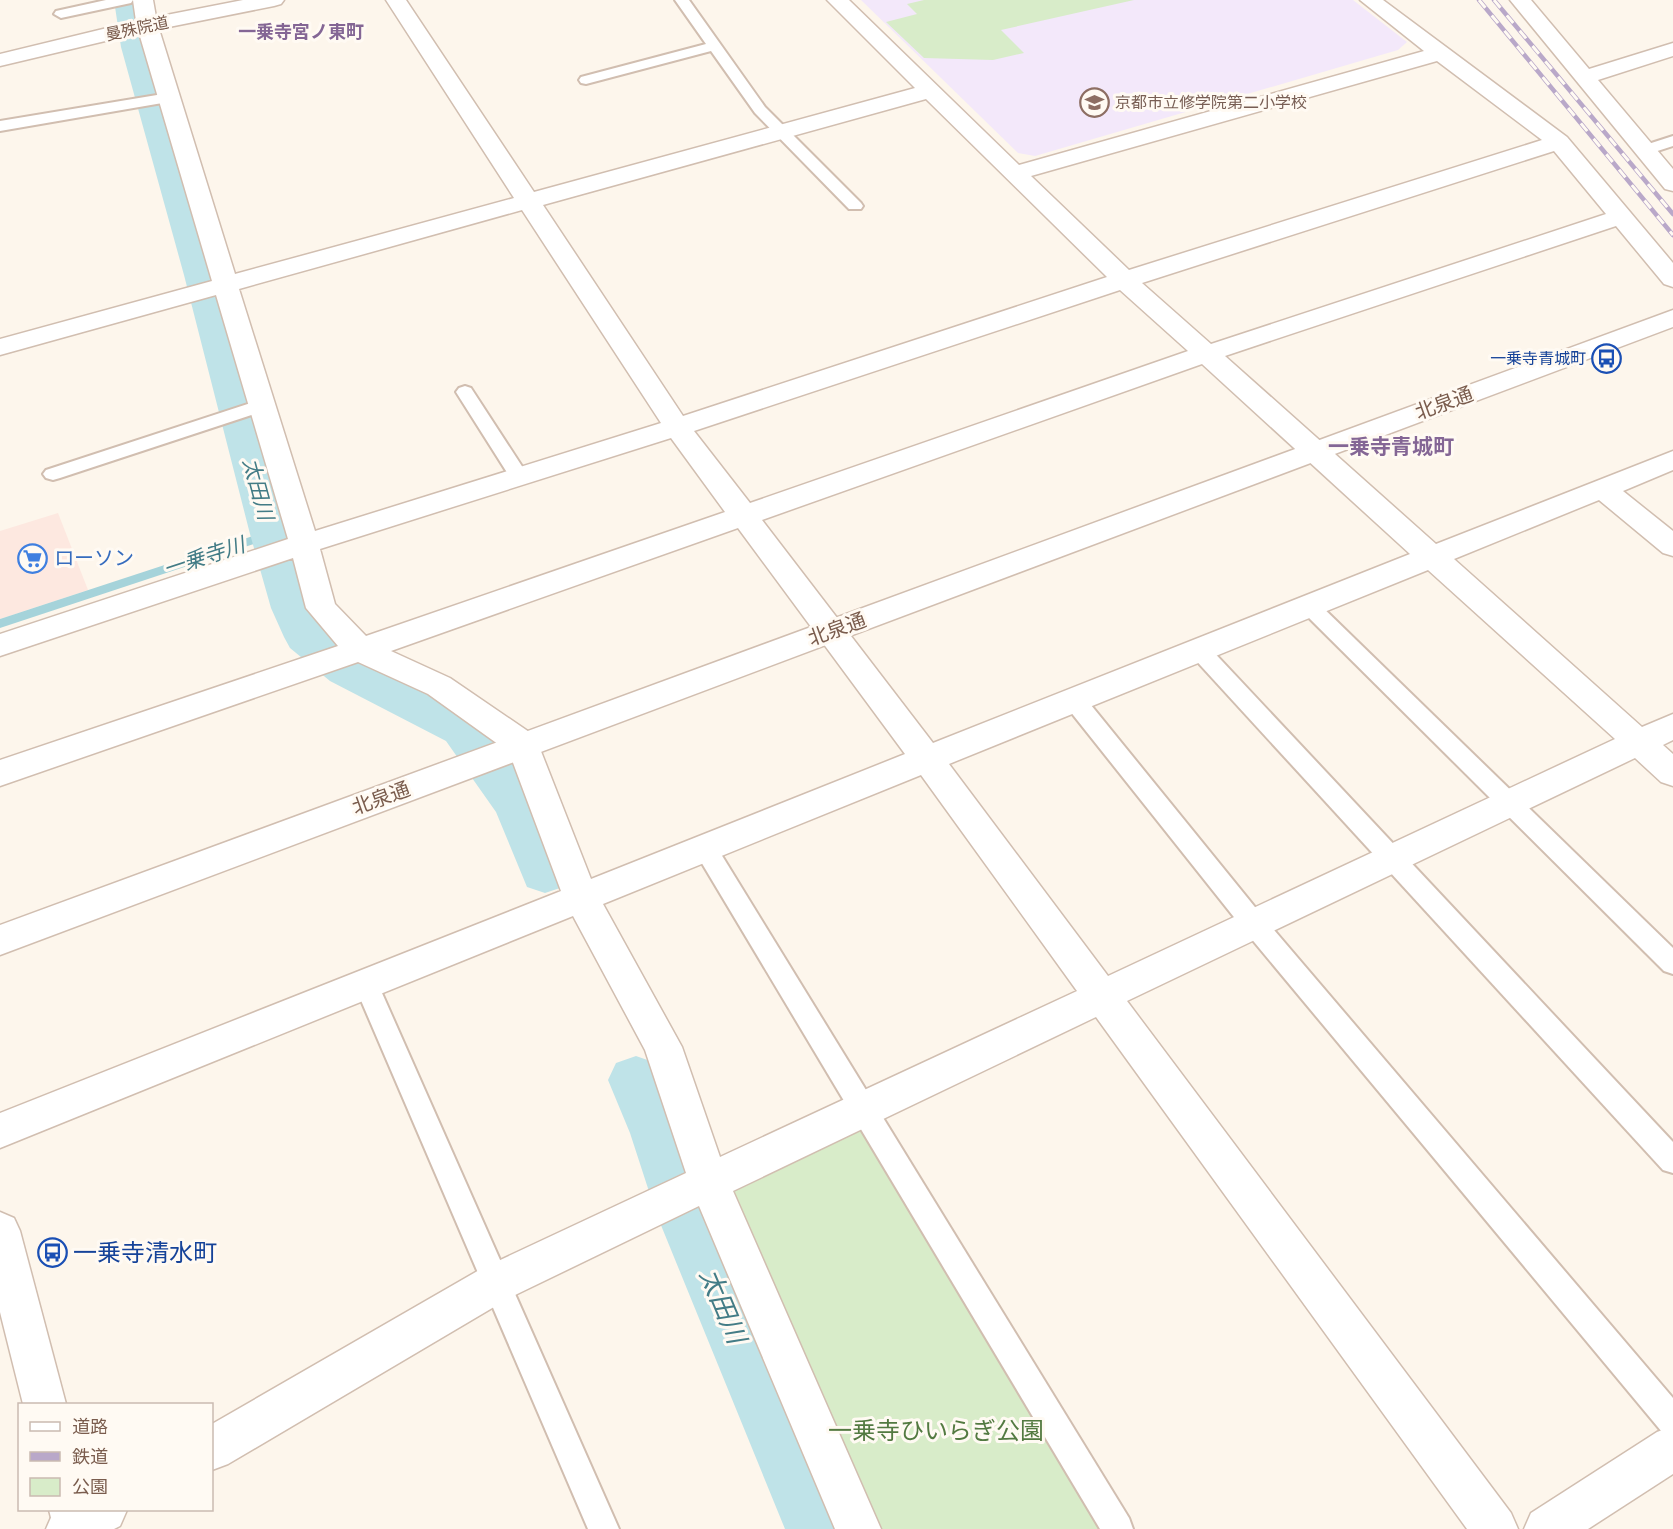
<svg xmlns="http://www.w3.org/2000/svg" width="1673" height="1529" viewBox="0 0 1673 1529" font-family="Cabin,'Noto Sans JP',sans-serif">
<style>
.commercial{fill:#fde8e0}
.education{fill:#f3e8fa}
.green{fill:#d8ecc9}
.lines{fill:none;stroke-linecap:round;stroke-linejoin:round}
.stream{fill:#a5d3da;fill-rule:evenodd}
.canal{fill:#bfe3e8;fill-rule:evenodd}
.service-casing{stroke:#d1beb0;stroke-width:4}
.minor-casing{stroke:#d1beb0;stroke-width:3}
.tertiary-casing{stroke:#d1beb0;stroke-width:3}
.service{fill:#fff;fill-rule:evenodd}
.minor{fill:#fff;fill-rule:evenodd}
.tertiary{fill:#fff;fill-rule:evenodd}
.rail-casing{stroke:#b9a8c9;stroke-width:4.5}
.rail{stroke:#fffaf3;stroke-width:3;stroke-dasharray:10;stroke-linecap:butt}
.labels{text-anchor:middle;stroke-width:6;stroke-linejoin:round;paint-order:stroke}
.far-street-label{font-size:16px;fill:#7a5c4d;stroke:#fffaf3}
.far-education-label{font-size:16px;fill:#785e54;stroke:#fffaf3;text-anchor:start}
.far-transit-label{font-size:16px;fill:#164399;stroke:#fffaf3;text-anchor:end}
.far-neighbourhood-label{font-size:18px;font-weight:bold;fill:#846695;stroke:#fffaf3}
.street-label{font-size:20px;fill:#7a5c4d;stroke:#fffaf3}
.shop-label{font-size:20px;fill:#366cbe;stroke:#fffaf3;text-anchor:start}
.neighbourhood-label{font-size:21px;font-weight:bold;fill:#846695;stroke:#fffaf3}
.water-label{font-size:21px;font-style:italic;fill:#437c86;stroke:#fffaf3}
.near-transit-label{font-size:24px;fill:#164399;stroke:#fffaf3;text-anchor:start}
.near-park-label{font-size:24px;fill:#537a41;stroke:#fffaf3}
.near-water-label{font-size:26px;font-style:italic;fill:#437c86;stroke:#fffaf3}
</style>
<rect width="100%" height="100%" fill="#fdf6ec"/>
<polygon class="commercial" points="58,513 88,590 0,619 0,531"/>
<polygon class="education" points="861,0 1353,0 1407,42 1398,50 1035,156 1018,153"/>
<g class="green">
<polygon points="924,0 1134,0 1001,30 1024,53 993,60 924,58 886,22 917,14 907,4"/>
<polygon points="864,1128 1110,1529 871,1529 732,1192"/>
</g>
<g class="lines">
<polygon class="stream" points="271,530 277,534 275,537 0,628 0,619"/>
<g class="canal">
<polygon points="114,0 144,0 153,47 220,275 292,534 315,608 324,627 362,657 480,717 535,792 570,873 563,887 545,893 527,887 496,812 446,741 330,681 290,648 284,637 271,608 250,534 184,275 121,47"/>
<polygon points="636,1056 656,1063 686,1133 714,1213 851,1529 785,1529 656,1213 630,1133 608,1080 616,1063"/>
</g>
<defs>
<g id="service">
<polygon points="106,0 133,0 131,3 61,18 54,14 56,11"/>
<polygon points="675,0 689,0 765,107 861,203 863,206 861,209 849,209 755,113 711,51 586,84 581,83 579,80 581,77 706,44"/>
<polygon points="169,93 177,98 174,101 0,131 0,121"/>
<polygon points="1673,136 1673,146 1645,155 1637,150 1639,147"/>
<polygon points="465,386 471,388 527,474 530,478 527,482 520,484 513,482 456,392 459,388"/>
<polygon points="263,399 270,401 272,405 270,409 60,478 53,480 46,478 43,474 46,470"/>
<polygon points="1309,599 1316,601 1673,948 1673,974 1664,971 1302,611 1299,606 1302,601"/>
<polygon points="1199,642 1207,645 1673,1142 1673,1173 1663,1170 1191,655 1188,650 1191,645"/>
<polygon points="1074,692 1082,694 1263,917 1673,1398 1673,1436 1662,1432 1245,931 1066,706 1063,700 1066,694"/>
<polygon points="705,839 713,841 1129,1518 1133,1529 1100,1529 697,855 693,848 697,841"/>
<polygon points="366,974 375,977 378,984 619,1529 588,1529 354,984 357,977"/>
</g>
<g id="minor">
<path d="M133,0H153L156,17L243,0H284L281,4L274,6L159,29L235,274L514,198L386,0H406L534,192L915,88L827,0H849L1019,165L1424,51L1360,0H1383L1567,137L1673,263V287L1664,284L1616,226L1225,356L1436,544L1673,451V470L1623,491L1673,531V556L1663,553L1599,500L1454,559L1642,727L1673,714V740L1663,745L1673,754V786L1661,782L1635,758L1127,1001L1511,1513L1518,1529H1467L1096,1017L733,1191L881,1529H835L699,1206L511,1297L228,1464L212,1470V1424L481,1269L686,1173L645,1050L573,916L0,1148V1113L561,891L509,752L428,694L358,662L0,786V760L338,646L306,608L293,558L0,656V634L288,539L216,295L0,355V339L212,281L139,33L0,66V54L136,21ZM1437,61L1542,140L1129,270L1031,176ZM926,99L1107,277L683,416L543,205ZM1554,151L1606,214L1211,344L1142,283ZM522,210L661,423L315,531L239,289ZM1120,290L1188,351L750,503L694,431ZM1202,364L1410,554L933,743L762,520ZM671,438L725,512L366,636L335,604L320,549ZM738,528L905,754L591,879L535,736L450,678L391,651ZM1428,570L1615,739L1108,976L949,764ZM921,775L1077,991L720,1157L682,1047L603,904Z"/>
<polygon points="1510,0 1531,0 1589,69 1673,43 1673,56 1598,80 1673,169 1673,191 1665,189"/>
<polygon points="1673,1426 1673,1474 1588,1529 1524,1529 1531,1513 1657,1432"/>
<polygon points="59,1510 127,1510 120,1526 114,1529 46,1529 53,1513"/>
</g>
<g id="tertiary">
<polygon points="1673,310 1673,327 0,955 0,925"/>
<polygon points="0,1212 14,1218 20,1231 66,1404 23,1404 0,1312"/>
<polygon points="49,1510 94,1510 100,1529 54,1529"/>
</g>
</defs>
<use href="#service" class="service-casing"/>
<use href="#minor" class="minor-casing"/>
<use href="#tertiary" class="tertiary-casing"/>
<use href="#service" class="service"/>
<use href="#minor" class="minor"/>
<use href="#tertiary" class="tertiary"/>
<defs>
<g id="rail">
<polyline points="1479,0 1673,235"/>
<polyline points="1494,0 1673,214"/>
</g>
</defs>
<use href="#rail" class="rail-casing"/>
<use href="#rail" class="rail"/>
</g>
<defs>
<symbol id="school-ring" viewBox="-11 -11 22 22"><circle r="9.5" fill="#fffaf3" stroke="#8d6e63" stroke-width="1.5"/><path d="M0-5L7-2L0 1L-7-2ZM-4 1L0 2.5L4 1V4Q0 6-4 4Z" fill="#8d6e63"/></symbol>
<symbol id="bus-ring" viewBox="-11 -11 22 22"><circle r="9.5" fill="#fffaf3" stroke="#1a4fb4" stroke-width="1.5"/><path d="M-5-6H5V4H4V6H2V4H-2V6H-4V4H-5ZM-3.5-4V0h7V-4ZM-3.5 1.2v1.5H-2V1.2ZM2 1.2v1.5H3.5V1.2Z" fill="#1a4fb4"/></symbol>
<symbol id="supermarket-ring" viewBox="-11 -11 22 22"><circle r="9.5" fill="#fffaf3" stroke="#3f7fe0" stroke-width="1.5"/><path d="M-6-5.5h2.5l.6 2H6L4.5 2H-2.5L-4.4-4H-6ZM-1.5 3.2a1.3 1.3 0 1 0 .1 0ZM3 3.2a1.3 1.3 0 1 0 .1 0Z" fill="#3f7fe0"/></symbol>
</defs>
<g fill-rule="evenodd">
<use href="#school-ring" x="1078" y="86" width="33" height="33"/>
<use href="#bus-ring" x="1590" y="342" width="33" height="33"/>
<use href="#supermarket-ring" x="16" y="542" width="33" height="33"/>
<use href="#bus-ring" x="36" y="1236" width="33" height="33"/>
</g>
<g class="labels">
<g class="far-street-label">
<text transform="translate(137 28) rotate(-12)" y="6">曼殊院道</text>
</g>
<g class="far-education-label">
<text x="1115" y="108">京都市立修学院第二小学校</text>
</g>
<g class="far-transit-label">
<text x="1586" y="364">一乗寺青城町</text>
</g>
<g class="far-neighbourhood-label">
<text x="301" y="38">一乗寺宮ノ東町</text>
</g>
<g class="street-label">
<text transform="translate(1444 403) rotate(-20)" y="7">北泉通</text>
<text transform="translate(837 629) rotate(-20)" y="7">北泉通</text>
<text transform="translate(381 798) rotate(-20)" y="7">北泉通</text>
</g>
<g class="shop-label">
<text x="54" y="565">ローソン</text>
</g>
<g class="neighbourhood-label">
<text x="1391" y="454">一乗寺青城町</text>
</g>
<g class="water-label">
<text transform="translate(258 489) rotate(75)" y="7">太田川</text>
<text transform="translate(204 557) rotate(-18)" y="7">一乗寺川</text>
</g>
<g class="near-transit-label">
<text x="73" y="1261">一乗寺清水町</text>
</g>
<g class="near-park-label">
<text x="936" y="1439">一乗寺ひいらぎ公園</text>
</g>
<g class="near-water-label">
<text transform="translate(723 1306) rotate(67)" y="9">太田川</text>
</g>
</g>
<rect x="18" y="1403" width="195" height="108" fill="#fffaf3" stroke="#cabbb1" stroke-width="1.5"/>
<rect x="30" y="1422" width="30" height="9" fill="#ffffff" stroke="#cabbb1" stroke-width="1.5"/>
<text x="72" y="1433" font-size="18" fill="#7a5c4d">道路</text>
<rect x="30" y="1452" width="30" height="9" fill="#b9a8c9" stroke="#cabbb1" stroke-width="1.5"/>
<text x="72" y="1463" font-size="18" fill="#7a5c4d">鉄道</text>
<rect x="30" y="1478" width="30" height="18" fill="#d8ecc9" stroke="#cabbb1" stroke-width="1.5"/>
<text x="72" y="1493" font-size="18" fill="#7a5c4d">公園</text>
</svg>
